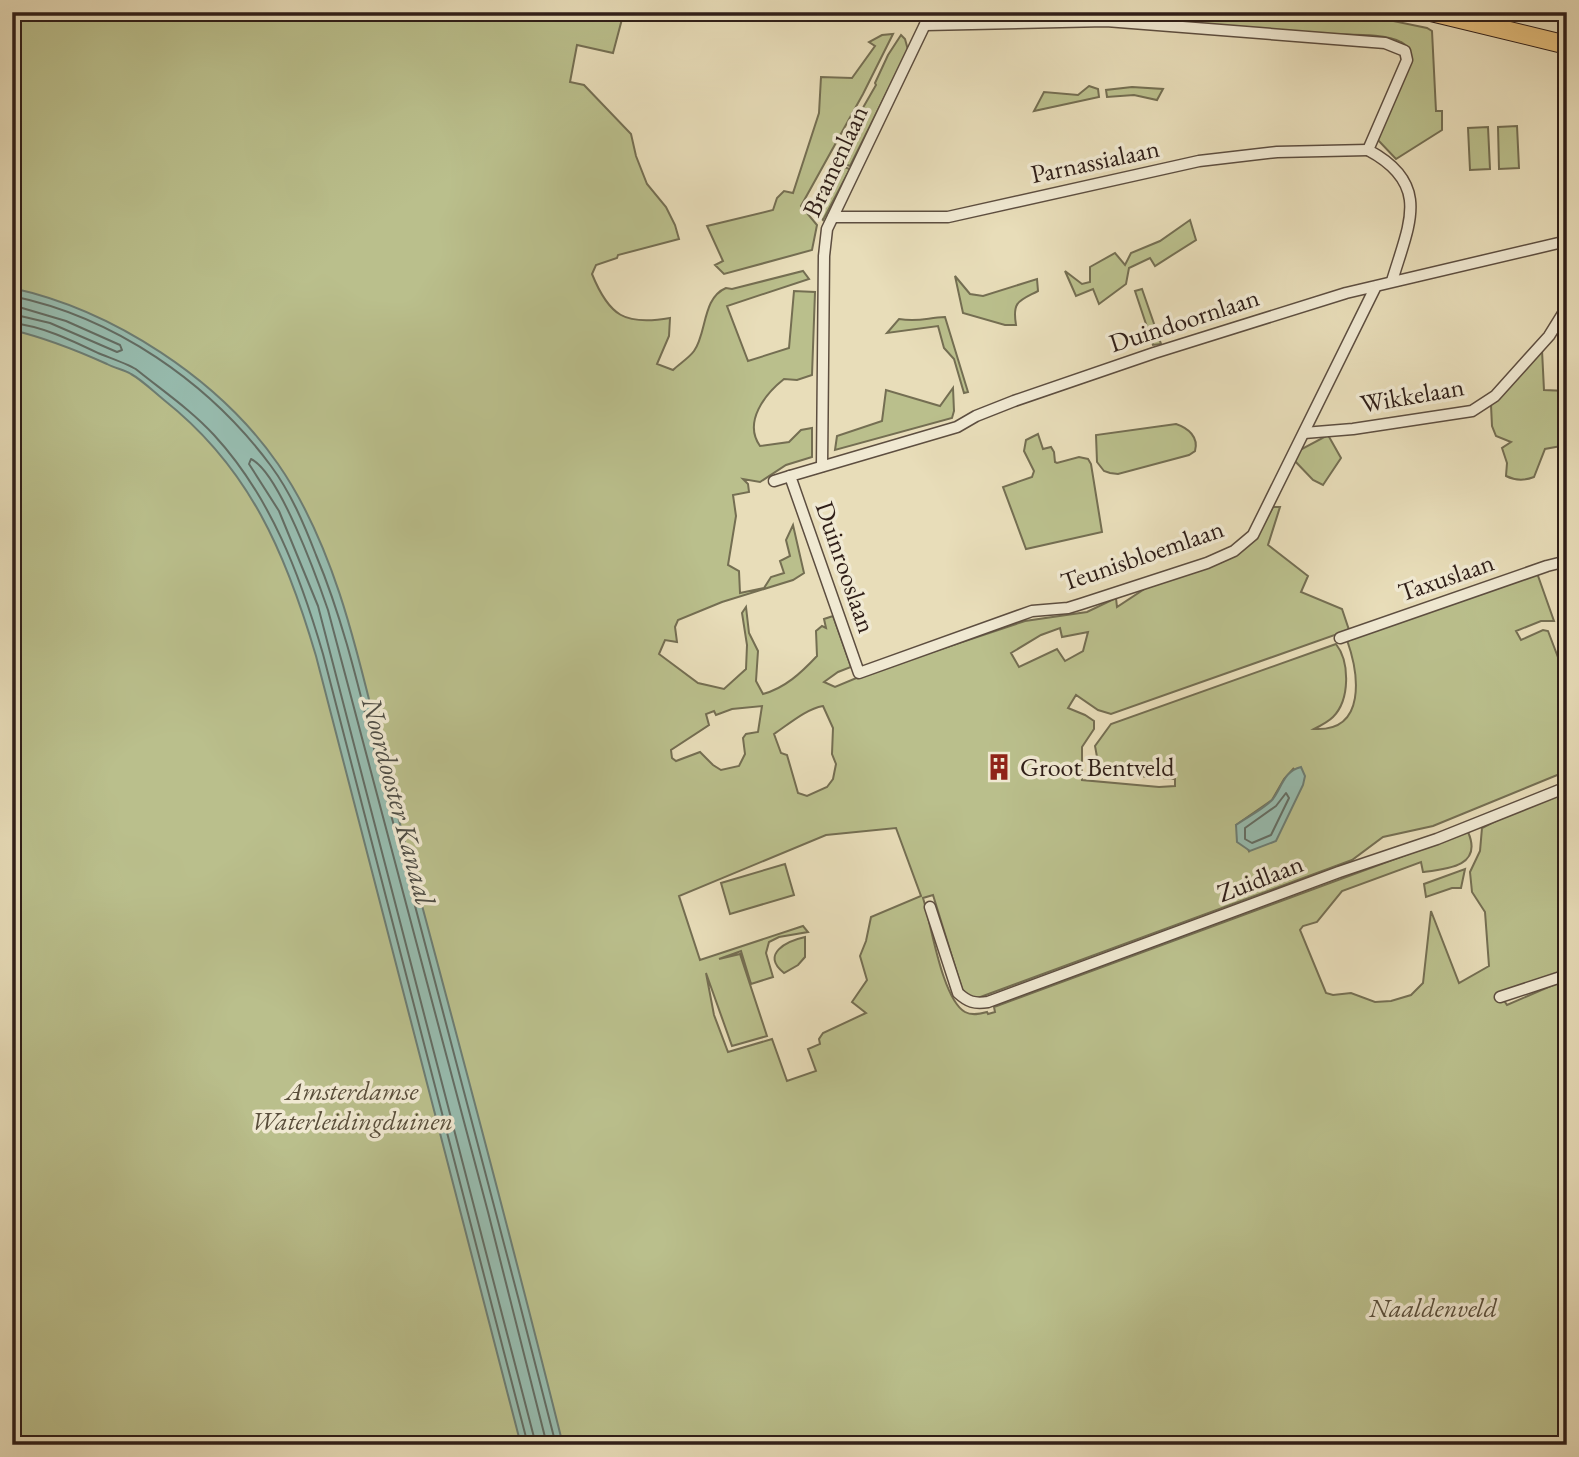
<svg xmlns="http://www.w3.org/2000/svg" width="1579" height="1457" viewBox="0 0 1579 1457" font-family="'EB Garamond',serif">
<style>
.green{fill:#babf8c;stroke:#746e52;stroke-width:2;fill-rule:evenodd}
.water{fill:#97bcaf;stroke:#6d7d73;stroke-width:2}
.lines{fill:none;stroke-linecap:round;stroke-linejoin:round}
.shore{stroke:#636d64;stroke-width:2}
.minor-casing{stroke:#5d4e40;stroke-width:13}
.primary-casing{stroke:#2f1e18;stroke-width:20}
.minor{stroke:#f0e9d2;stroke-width:10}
.primary{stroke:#e4be7c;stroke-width:18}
.labels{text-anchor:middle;stroke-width:7;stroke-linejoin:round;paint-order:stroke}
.street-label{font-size:26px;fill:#2f1e18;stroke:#f0e9d2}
.poi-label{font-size:26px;fill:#2f1e18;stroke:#f0e9d2;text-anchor:start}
.park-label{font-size:26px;font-style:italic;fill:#594e3b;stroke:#f0e9d2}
.water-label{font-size:28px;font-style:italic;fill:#4e4d45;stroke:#f0e9d2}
</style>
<rect width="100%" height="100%" fill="#e8ddb9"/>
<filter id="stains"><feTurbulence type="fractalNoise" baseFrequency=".00286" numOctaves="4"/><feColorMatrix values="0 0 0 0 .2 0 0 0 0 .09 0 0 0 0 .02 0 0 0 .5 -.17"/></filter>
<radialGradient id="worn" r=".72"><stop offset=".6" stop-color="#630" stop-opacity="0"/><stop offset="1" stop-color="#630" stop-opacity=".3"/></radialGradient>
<g class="green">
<path d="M12,12H619L622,19L613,53L577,45L570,82L584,85L631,134L636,156L647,184L666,207L675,225L679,239L618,255L617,258L596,265L592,274C609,316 625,326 670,318L669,336L657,364L673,370C679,364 689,358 694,351C707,333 702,298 726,288L732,289L803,271L809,279L727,306L748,361L789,348L794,291L815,292L812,375L797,380L784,379C765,394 743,422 760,446L789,442L801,430L812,428V457L786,465L760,482L743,479L748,484L749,492L733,495L736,516L728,565L739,571L740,593L764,588L771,577L784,573L780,561L790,556L786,540L793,525L804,573L793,580L722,602L678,620L675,627L677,642L665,640L659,654L698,683L724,689L746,669L747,645L742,613L746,607L749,633L758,651L756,681L763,694C785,688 801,673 817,656L816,631L822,626L826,628L824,619L833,616L851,667L838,672L824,682L835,687L866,674L1025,621L1087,612L1116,598L1117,607L1146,588L1209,566L1261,530L1273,507H1280L1268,545L1308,576L1301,592L1342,609L1349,630L1111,714L1098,710L1076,695L1068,708L1085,715L1094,721V729L1082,747V780L1159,787L1175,786V779L1100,773L1095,746L1111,724L1336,644C1350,662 1350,700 1333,717C1328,722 1320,726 1314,729C1367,732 1359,674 1347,640L1537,573L1554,621H1541L1516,631L1521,640L1543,630L1548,631L1567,681V771L1433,826L1383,837L1352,860L975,999L968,996L962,989L933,895L923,898C931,923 942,999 965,1012C972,1016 980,1014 987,1012L988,1014L995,1012L994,1007L1468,832C1483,866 1448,869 1423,872L1421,862L1342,891L1317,922L1303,926L1300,930L1326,993L1333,995L1351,993L1375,1002L1391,1001L1411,995L1423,983L1431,911L1459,983L1489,966L1485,912L1472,892L1470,872L1480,851L1482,828L1517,810L1567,791V969L1501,996L1507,1005L1567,979V1445H12ZM1060,628L1062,637L1088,632L1083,651L1065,661L1057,649L1019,667L1011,653L1041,635ZM762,706L758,732L746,734L743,738L745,754L739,766L721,770L713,765L700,752L676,761L672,758L671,750L709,725L706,714L714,711L716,715L732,709ZM823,706L833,728L832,754L836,764L833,779L827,787L807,796L798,793L787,755L781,753L774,734C789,724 806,709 823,706ZM1294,768L1249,851L1236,825L1272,800L1284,779ZM896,828L921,896L871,917L866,941L860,956L867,980L852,1002L866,1013L823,1033L819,1039L820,1044L808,1049L816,1071L787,1081L772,1039L728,1052L714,1015L706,973L732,1046L767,1036L740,954L719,959L741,951L751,984L773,977L766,953L769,942L779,937L808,932L803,926L700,960L679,896L826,835Z"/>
<path d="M941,12H1383L1393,14V21L1427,28L1432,31L1436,111H1442V130L1396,159L1377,139L1412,60C1411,53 1409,46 1401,42C1385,33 1349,35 1330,34L939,17Z"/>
<polygon points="893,34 863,94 801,206 817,225 812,250 724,274 715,265 723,261 707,226 773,210 777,198 784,191 793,193 819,113 821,77 852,78 875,46 869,42 882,35"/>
<polygon points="901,35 905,39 908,50 850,166 833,160 876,85 875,83 888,55"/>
<polygon points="1089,86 1098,89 1099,97 1034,111 1044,92 1078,95"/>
<polygon points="1132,87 1163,89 1157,100 1134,95 1107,97 1106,90"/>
<polygon points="1517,126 1519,168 1499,169 1498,127"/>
<polygon points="1488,127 1490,169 1470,170 1468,128"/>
<polygon points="832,163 850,169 823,220 810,206"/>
<polygon points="1190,220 1196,240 1155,266 1150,258 1129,268 1126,284 1099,304 1093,289 1076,296 1065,271 1082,284 1090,282 1090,267 1115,253 1125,265 1131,253 1160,241"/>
<path d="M955,276L970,294L983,296L1037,279L1038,291C1019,301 1012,301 1016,325H1005L963,313Z"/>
<polygon points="1142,289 1161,344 1153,345 1135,291"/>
<path d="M945,317L968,392L964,393L954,359L944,348L938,326L887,333L899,319C919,322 926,318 945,317Z"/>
<path d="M1542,350L1544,390L1567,391V445L1545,449L1534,477C1524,481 1516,481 1506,476L1507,463L1502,448L1511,442L1496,436L1492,426L1491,405Z"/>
<polygon points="953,388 954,411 952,418 835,450 837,436 882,421 886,390 940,406"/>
<path d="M1176,424C1188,428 1199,437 1195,451L1189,455L1118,474L1110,473L1104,471L1097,462L1096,435Z"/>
<polygon points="1038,434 1043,449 1051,447 1054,452 1055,462 1057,463 1079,457 1088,459 1091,464 1102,532 1026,549 1003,487 1032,477 1034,471 1024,451 1026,440"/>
<polygon points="1328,435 1341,458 1323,485 1313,480 1293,459 1298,451"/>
<polygon points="785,864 794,895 730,914 721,883"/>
<polygon points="1465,869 1461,888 1452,888 1426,897 1424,884"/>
<path d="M805,937V957L798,965L784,973C760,954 787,941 805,937Z"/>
</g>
<g class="water">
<path d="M12,288C113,310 219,379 278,464C345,560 366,696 396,809C453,1020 510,1232 563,1445H521L316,656C286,554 250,468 164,400C154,392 142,380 131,374C125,370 114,368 107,364C76,350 46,338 12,330Z"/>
<path d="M1301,767L1305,776L1303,785L1276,841L1250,851L1237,842L1236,825C1247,817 1264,809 1273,799C1282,787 1284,771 1301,767Z"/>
</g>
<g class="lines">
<g class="shore">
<path d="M12,296C114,317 209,382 271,466C291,493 304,524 316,555C350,636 366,723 389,807C445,1020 502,1232 556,1445"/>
<polyline points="12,305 66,321 120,345 122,350 117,352 50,323 12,314"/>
<path d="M12,323C42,326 71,340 98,353C107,357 131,365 137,370C163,391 191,410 214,435C271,497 300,575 323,654L528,1445"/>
<polygon points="1286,793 1289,798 1271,835 1252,843 1245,839 1245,828 1276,806"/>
<path d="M536,1445L318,606L279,511L249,464L251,459C279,472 317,578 328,610L488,1212L547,1445"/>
</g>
<defs>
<g id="minor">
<path d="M925,25L1106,21L1385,43L1405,51L1407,60L1368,150C1432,184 1409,224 1392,281"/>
<polyline points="833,217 948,217 1199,161 1277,152 1368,150"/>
<polyline points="1376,286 1253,535 1234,551 1207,563 1081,604 1068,608 1032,611 859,673 790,476 957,427 976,416 1014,401 1154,353 1346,293 1567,241"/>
<polyline points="1304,433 1353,429 1472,411 1495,396 1549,336 1567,307"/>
<polyline points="822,466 824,256 827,229 931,12"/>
<polyline points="774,481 790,476"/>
<polyline points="1340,638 1547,566 1567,561"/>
<path d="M930,907L958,993C968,1002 974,1004 988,1002L1339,872L1437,839L1567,787"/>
<polyline points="1500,997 1567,975"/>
</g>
<polyline id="primary" points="1431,12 1567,45"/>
</defs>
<use href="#minor" class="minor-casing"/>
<use href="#primary" class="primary-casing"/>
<use href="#minor" class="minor"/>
<use href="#primary" class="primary"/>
</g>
<defs>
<symbol id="building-bare" viewBox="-9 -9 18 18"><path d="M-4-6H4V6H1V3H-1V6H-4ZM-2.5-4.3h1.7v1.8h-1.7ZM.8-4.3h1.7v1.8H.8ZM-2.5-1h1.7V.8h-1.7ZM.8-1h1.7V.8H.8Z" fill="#8f2418" stroke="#f0e9d2" stroke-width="2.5" paint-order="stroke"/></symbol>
</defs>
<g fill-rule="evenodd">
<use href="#building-bare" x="980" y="748" width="38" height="38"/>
</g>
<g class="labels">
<g class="street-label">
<text transform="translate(835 161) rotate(-65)" y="9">Bramenlaan</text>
<text transform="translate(1095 161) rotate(-12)" y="9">Parnassialaan</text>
<text transform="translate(1184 320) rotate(-18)" y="9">Duindoornlaan</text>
<text transform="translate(1412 395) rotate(-10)" y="9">Wikkelaan</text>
<text transform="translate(1142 555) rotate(-19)" y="9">Teunisbloemlaan</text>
<text transform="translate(846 567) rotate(71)" y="9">Duinrooslaan</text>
<text transform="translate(1446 577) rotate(-19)" y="9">Taxuslaan</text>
<text transform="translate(1260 878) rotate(-21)" y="9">Zuidlaan</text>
</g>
<g class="poi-label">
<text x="1020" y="776">Groot Bentveld</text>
</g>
<g class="park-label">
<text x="352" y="1100">Amsterdamse<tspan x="352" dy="30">Waterleidingduinen</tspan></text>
<text x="1433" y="1317">Naaldenveld</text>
</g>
<g class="water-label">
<text transform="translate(399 801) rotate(75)" y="10">Noordooster Kanaal</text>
</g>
</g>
<rect width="1579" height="1457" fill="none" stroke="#e8ddb9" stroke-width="42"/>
<rect x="14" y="14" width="1551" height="1429" fill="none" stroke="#2f1e18" stroke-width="3.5"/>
<rect x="21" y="21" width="1537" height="1415" fill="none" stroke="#2f1e18" stroke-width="2"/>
<rect width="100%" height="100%" filter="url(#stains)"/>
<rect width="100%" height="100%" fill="url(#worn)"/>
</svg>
